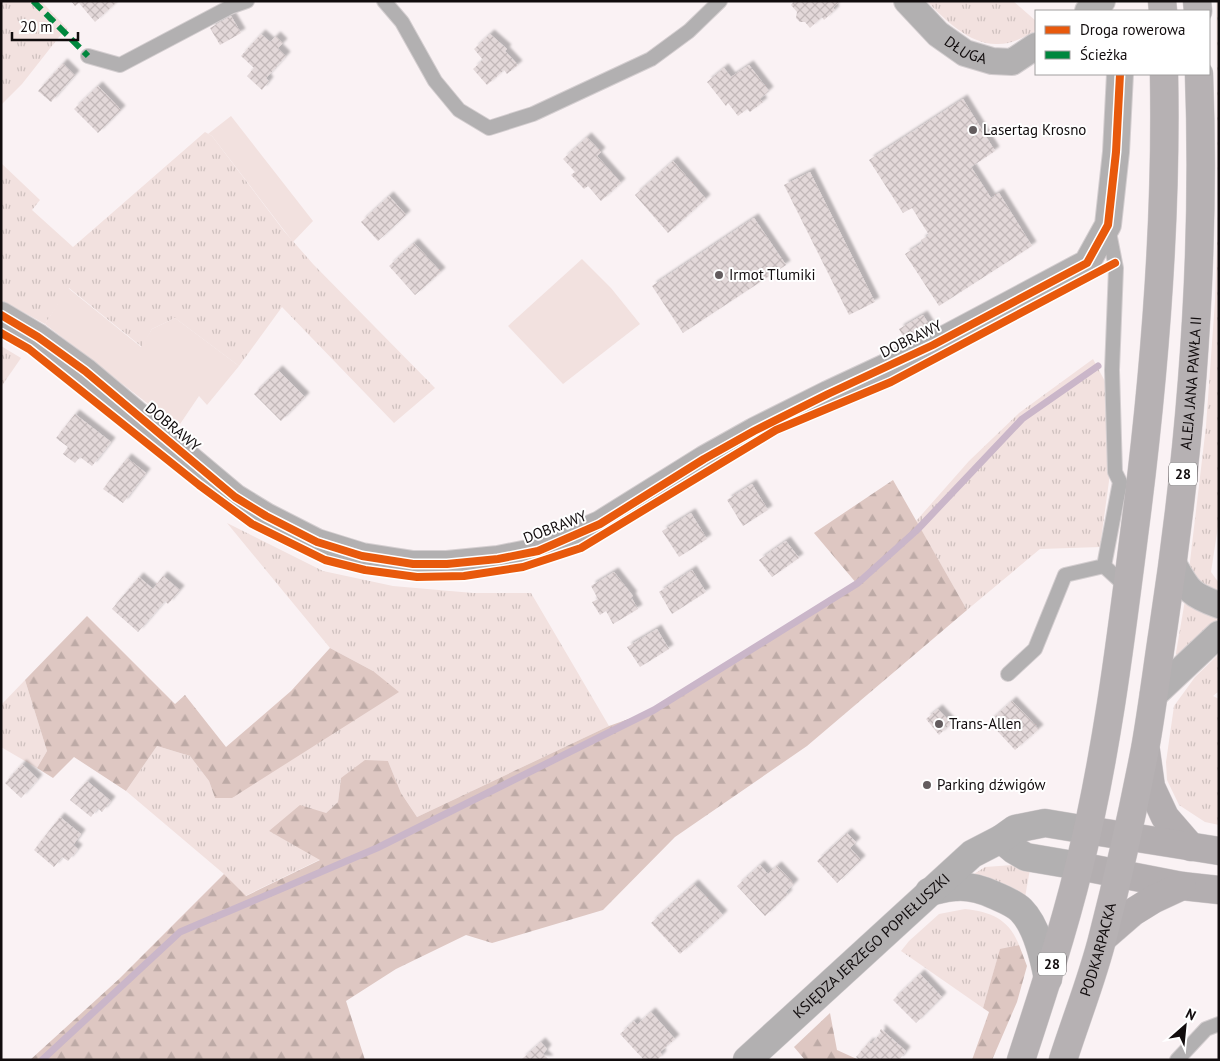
<svg xmlns="http://www.w3.org/2000/svg" width="1220" height="1061" viewBox="0 0 1220 1061" font-family="'PT Sans',sans-serif">
<style>
.grass{fill:url(#grass-tufts)}
.forest{fill:url(#forest-firs)}
.garden{fill:#f2e1df}
.lines{fill:none;stroke-linecap:round;stroke-linejoin:round}
.stream{stroke:#cab6c9;stroke-width:7}
.building{fill:url(#building-cross-hatch);filter:url(#shadow)}
.service-casing{stroke:#d4ced0;stroke-width:16}
.minor-casing{stroke:#d4ced0;stroke-width:28}
.tertiary-casing{stroke:#d4ced0;stroke-width:29}
.secondary-casing{stroke:#d4ced0;stroke-width:29}
.primary-casing{stroke:#d4ced0;stroke-width:29}
.service{stroke:#b2b0b1;stroke-width:14}
.minor{stroke:#b2b0b1;stroke-width:26}
.tertiary{stroke:#b2b0b1;stroke-width:28}
.secondary{stroke:#b3aeb0;stroke-width:28}
.primary{stroke:#b6b1b3;stroke-width:28}
.quiet{stroke:#00873e;stroke-width:6;stroke-dasharray:12 6;stroke-linecap:butt}
.cycleway-casing{stroke:#fff;stroke-width:11}
.cycleway{stroke:#e8590c;stroke-width:8}
.poi-dot{fill:#635c5e;stroke:#fff;stroke-width:2}
.labels{text-anchor:middle;stroke-width:4;stroke-linejoin:round;paint-order:stroke}
.shield{fill:#fff;stroke:#585556;stroke-width:1}
.shield-label{font-size:14px;font-weight:bold;fill:#110c0d}
.street-label{font-size:15px;fill:#110c0d;stroke:#fff}
.poi-label{font-size:15px;fill:#110c0d;stroke:#fff;text-anchor:start}
</style>
<defs>
<pattern id="grass-tufts" width="24" height="20" patternUnits="userSpaceOnUse" patternTransform="scale(1.25)"><rect width="24" height="20" fill="#f2e1df"/><path d="M3 7l-1-3M5 7V3M7 7l1-3M15 17l-1-3M17 17v-4M19 17l1-3" fill="none" stroke="#cec0be"/></pattern>
<pattern id="forest-firs" width="22" height="20" patternUnits="userSpaceOnUse" patternTransform="scale(1.25)"><rect width="22" height="20" fill="#dec7c2"/><path d="M5 1l3.5 6h-7zM16 11l3.5 6h-7z" fill="#bdaaa6"/></pattern>
<pattern id="building-cross-hatch" width="8" height="8" patternUnits="userSpaceOnUse" patternTransform="scale(1.25)"><rect width="8" height="8" fill="#e3d8d9"/><path d="M0 0l8 8M0 8l8-8" fill="none" stroke="#c2b8b9"/></pattern>
<filter id="shadow"><feDropShadow dx="4.5" dy="-4.5" stdDeviation="1" flood-color="#0004"/></filter>
</defs>
<rect width="100%" height="100%" fill="#faf2f4"/>
<g class="grass">
<polygon points="1,1 41,1 68,29 59,37 22,84 1,105"/>
<path d="M927,1H1013L1036,21V31C1024,37 1010,45 996,44C969,44 944,19 927,1Z"/>
<polygon points="1216,1 1219,1 1219,520 1211,572 1219,583 1219,597 1204,589 1189,570 1206,426 1215,301 1218,212"/>
<polygon points="205,132 212,136 284,231 313,264 435,388 394,423 282,307 239,366 175,318 152,329 142,347 69,288 45,324 1,300 1,163 40,200 32,210 73,247"/>
<polygon points="1,346 21,358 1,387"/>
<polygon points="1093,359 1108,387 1109,481 1100,547 1040,549 967,610 916,521 969,461 1019,413"/>
<polygon points="227,523 323,571 393,586 473,593 531,593 609,726 417,817 401,793 388,761 341,778 338,802 326,813 269,831 321,859 245,896 224,874 126,791 157,746 190,756 209,781 215,798 373,671 330,648"/>
<polygon points="1185,600 1219,615 1219,624 1178,657 1176,653"/>
<polygon points="1219,654 1219,691 1213,696 1219,699 1219,825 1205,822 1179,805 1167,780 1166,762 1174,706 1195,677"/>
<polygon points="25,680 47,751 37,768 1,747 1,705"/>
<polygon points="1013,865 1030,869 1024,903 980,882 974,874 985,867"/>
<path d="M965,909C991,912 1009,919 1019,945L1000,950L983,1008L901,951L909,941L939,914Z"/>
</g>
<g class="forest">
<polygon points="893,480 967,610 807,746 675,837 603,910 492,943 466,935 396,969 346,1001 365,1060 30,1060 119,979 224,874 246,896 320,860 269,831 300,805 326,813 338,802 341,778 365,760 388,761 401,793 417,817 609,726 654,710 857,584 814,533"/>
<polygon points="87,616 175,704 185,695 226,747 291,691 330,648 373,671 399,692 232,798 215,798 209,781 190,756 157,746 126,791 74,757 53,778 37,768 47,751 25,680"/>
<polygon points="1019,945 1027,966 1017,1002 992,1060 972,1060 989,1012 983,1008 1000,949"/>
<polygon points="830,1013 837,1050 859,1060 805,1060 794,1047"/>
</g>
<g class="garden">
<polygon points="231,116 313,221 293,242 212,136 208,134"/>
<polygon points="582,259 611,288 640,324 563,384 508,326"/>
<polygon points="68,288 141,347 152,329 175,318 239,366 207,405 199,396 178,427 45,324"/>
</g>
<g class="lines">
<polyline class="stream" points="42,1060 180,932 377,848 654,710 858,583 917,530 1022,419 1098,366"/>
</g>
<g class="building">
<polygon points="71,1 118,1 95,22 79,3 75,6"/>
<polygon points="794,1 840,1 833,8 835,10 824,20 822,17 810,28 805,22 800,22 796,18 797,12 791,5"/>
<polygon points="231,16 241,33 220,45 210,28"/>
<polygon points="261,34 270,42 276,36 283,43 278,48 286,56 266,78 269,81 262,90 247,76 254,68 241,56"/>
<polygon points="490,34 507,49 505,51 518,65 507,74 504,70 487,85 473,69 483,60 474,49"/>
<polygon points="63,63 75,75 51,102 38,91"/>
<polygon points="749,65 769,91 760,99 763,102 750,112 747,109 738,116 728,103 726,106 707,82 724,68 731,77"/>
<polygon points="98,86 121,110 98,133 74,109"/>
<polygon points="963,99 995,151 971,167 991,198 999,193 1032,246 939,306 905,254 922,243 921,240 929,235 912,208 903,213 869,160"/>
<polygon points="587,137 601,152 597,156 621,183 601,201 588,186 584,189 571,175 575,172 563,159"/>
<polygon points="673,161 706,199 668,233 635,195"/>
<polygon points="810,172 875,302 849,315 784,185"/>
<polygon points="389,196 406,215 378,241 361,222"/>
<polygon points="754,218 786,265 683,333 652,286"/>
<polygon points="414,243 441,272 415,295 389,266"/>
<polygon points="923,315 933,331 908,345 899,329"/>
<polygon points="278,370 305,397 281,421 254,394"/>
<polygon points="75,414 111,442 92,466 80,457 75,463 63,454 68,447 56,438"/>
<polygon points="127,458 146,473 123,503 103,489"/>
<polygon points="752,484 768,510 743,526 727,500"/>
<polygon points="691,513 707,539 679,557 662,531"/>
<polygon points="786,541 799,558 772,577 759,560"/>
<polygon points="692,570 706,592 672,614 659,592"/>
<polygon points="614,572 633,596 631,597 638,609 613,624 606,611 600,615 592,602 598,599 591,586"/>
<polygon points="163,576 180,590 168,604 165,601 138,632 112,609 139,577 153,589"/>
<polygon points="657,629 669,649 640,667 627,647"/>
<polygon points="1012,701 1039,729 1015,750 989,722"/>
<polygon points="938,709 951,723 939,735 926,719"/>
<polygon points="22,764 38,779 21,798 5,783"/>
<polygon points="87,781 111,801 102,812 98,808 91,817 70,800"/>
<polygon points="60,817 81,834 73,845 78,849 68,861 62,857 54,867 34,850"/>
<polygon points="847,833 856,842 850,848 861,860 837,883 817,861"/>
<polygon points="760,865 768,874 777,866 794,884 786,892 788,894 765,916 737,886"/>
<polygon points="694,884 723,915 680,954 651,923"/>
<polygon points="920,974 942,997 916,1023 893,1000"/>
<polygon points="651,1012 675,1039 660,1052 662,1055 657,1060 644,1060 620,1034 634,1021 637,1025"/>
<polygon points="881,1029 906,1051 899,1060 859,1060 856,1057 869,1042 871,1044 881,1033 880,1031"/>
<polygon points="541,1042 547,1049 543,1054 549,1060 521,1060"/>
</g>
<g class="lines">
<defs>
<g id="service">
<polyline points="384,1 402,22 435,81 459,110 489,128 533,114 651,59 689,31 720,1"/>
<polyline points="88,56 120,65 230,7 247,1"/>
<polyline points="1104,566 1128,588"/>
<polyline points="1008,674 1035,649 1065,575 1104,566 1120,482 1115,472 1112,370 1116,268 1108,227"/>
<polyline points="1177,1060 1206,1029 1219,1024"/>
</g>
<g id="minor">
<path id="s1" d="M907,1L938,34L965,53L992,61L1012,62L1036,46"/>
<polyline points="1088,11 1102,1"/>
<polyline points="1,315 38,337 85,371 235,497 266,516 317,542 362,556 413,564 447,564 498,559 538,551 600,524 704,459 754,431 828,394 933,345 1087,263 1108,225 1116,152 1120,74"/>
<path d="M1173,563C1188,590 1189,594 1219,605"/>
<polyline points="1153,696 1219,634"/>
</g>
<g id="tertiary">
<polyline points="1001,839 1014,850 1026,857 1079,866"/>
<path d="M929,892C938,890 947,887 956,887C969,886 983,890 994,895C1003,899 1014,903 1021,910C1037,926 1044,958 1048,979"/>
<path id="s2" d="M747,1060L972,854L1001,839L1015,829L1045,823L1087,830"/>
</g>
<g id="secondary">
<polyline points="1146,751 1151,787 1165,817 1191,847"/>
<polyline points="1087,830 1219,851"/>
<polyline points="1079,866 1182,886 1219,890"/>
<polyline points="1103,938 1133,912 1154,899 1182,886"/>
</g>
<g id="primary">
<polyline points="1162,1 1163,11"/>
<polyline points="1197,1 1198,11"/>
<path d="M1021,1060C1042,996 1063,932 1079,867C1106,758 1120,646 1134,535C1154,382 1167,228 1164,74"/>
<path id="s3" d="M1063,1060C1076,1019 1093,977 1103,936C1119,874 1133,811 1145,749C1152,710 1157,669 1163,630C1191,446 1206,259 1199,74"/>
</g>
</defs>
<use href="#service" class="service-casing"/>
<use href="#minor" class="minor-casing"/>
<use href="#tertiary" class="tertiary-casing"/>
<use href="#secondary" class="secondary-casing"/>
<use href="#primary" class="primary-casing"/>
<use href="#service" class="service"/>
<use href="#minor" class="minor"/>
<use href="#tertiary" class="tertiary"/>
<use href="#secondary" class="secondary"/>
<use href="#primary" class="primary"/>
<polyline class="quiet" points="33,1 88,56"/>
<defs>
<g id="cycleway">
<polyline points="1,315 38,337 85,371 235,497 266,516 317,542 362,556 413,564 447,564 498,559 538,551 600,524 704,459 754,431 828,394 933,345 1087,263 1108,225 1116,152 1120,74"/>
<polyline points="1,333 29,349 199,485 252,524 325,560 365,570 417,577 464,576 523,567 581,548 776,430 891,382 1115,263"/>
</g>
</defs>
<use href="#cycleway" class="cycleway-casing"/>
<use href="#cycleway" class="cycleway"/>
</g>
<g class="poi-dot">
<circle cx="973" cy="130" r="5"/>
<circle cx="719" cy="275" r="5"/>
<circle cx="939" cy="724" r="5"/>
<circle cx="927" cy="785" r="5"/>
</g>
<g class="labels">
<g class="shield">
<rect x="1169" y="462.5" width="28" height="23" rx="4"/>
<rect x="1038" y="952.5" width="28" height="23" rx="4"/>
</g>
<g class="shield-label">
<text x="1183" y="479">28</text>
<text x="1052" y="969">28</text>
</g>
<g class="street-label">
<text dy="5" stroke="none"><textPath href="#s1" startOffset="78">DŁUGA</textPath></text>
<text transform="translate(911 339) rotate(-26)" y="5">DOBRAWY</text>
<text dy="5" stroke="none"><textPath href="#s3" startOffset="691">ALEJA JANA PAWŁA II</textPath></text>
<text transform="translate(173 427) rotate(40)" y="5">DOBRAWY</text>
<text transform="translate(555 527) rotate(-21)" y="5">DOBRAWY</text>
<text dy="5" stroke="none"><textPath href="#s2" startOffset="169">KSIĘDZA JERZEGO POPIEŁUSZKI</textPath></text>
<text dy="5" stroke="none"><textPath href="#s3" startOffset="116">PODKARPACKA</textPath></text>
</g>
<g class="poi-label">
<text x="983" y="135">Lasertag Krosno</text>
<text x="729" y="280">Irmot Tlumiki</text>
<text x="949" y="729">Trans-Allen</text>
<text x="937" y="790">Parking dźwigów</text>
</g>
</g>
<rect width="1220" height="1061" fill="none" stroke="#110c0d" stroke-width="5"/>
<rect x="1035" y="10" width="175" height="65" fill="#ffffff" stroke="#a09e9e"/>
<rect x="1045" y="26" width="25" height="8" fill="#e8590c" stroke="#a09e9e"/>
<text x="1080" y="35" font-size="15" fill="#110c0d">Droga rowerowa</text>
<rect x="1045" y="51" width="25" height="8" fill="#00873e" stroke="#a09e9e"/>
<text x="1080" y="60" font-size="15" fill="#110c0d">Ścieżka</text>
<g transform="translate(1185 1026) rotate(27)" stroke="#ffffff" stroke-width="4" paint-order="stroke">
<path d="M0-4L9 19L0 12L-9 19Z" fill="#110c0d"/>
<text y="-8" font-size="14" font-weight="bold" text-anchor="middle" fill="#110c0d">N</text>
</g>
<path d="M12 32v8h66v-8" fill="none" stroke="#110c0d" stroke-width="2.5"/>
<text x="20" y="32" font-size="15" fill="#110c0d" stroke="#ffffff" stroke-width="4" paint-order="stroke">20 m</text>
</svg>
